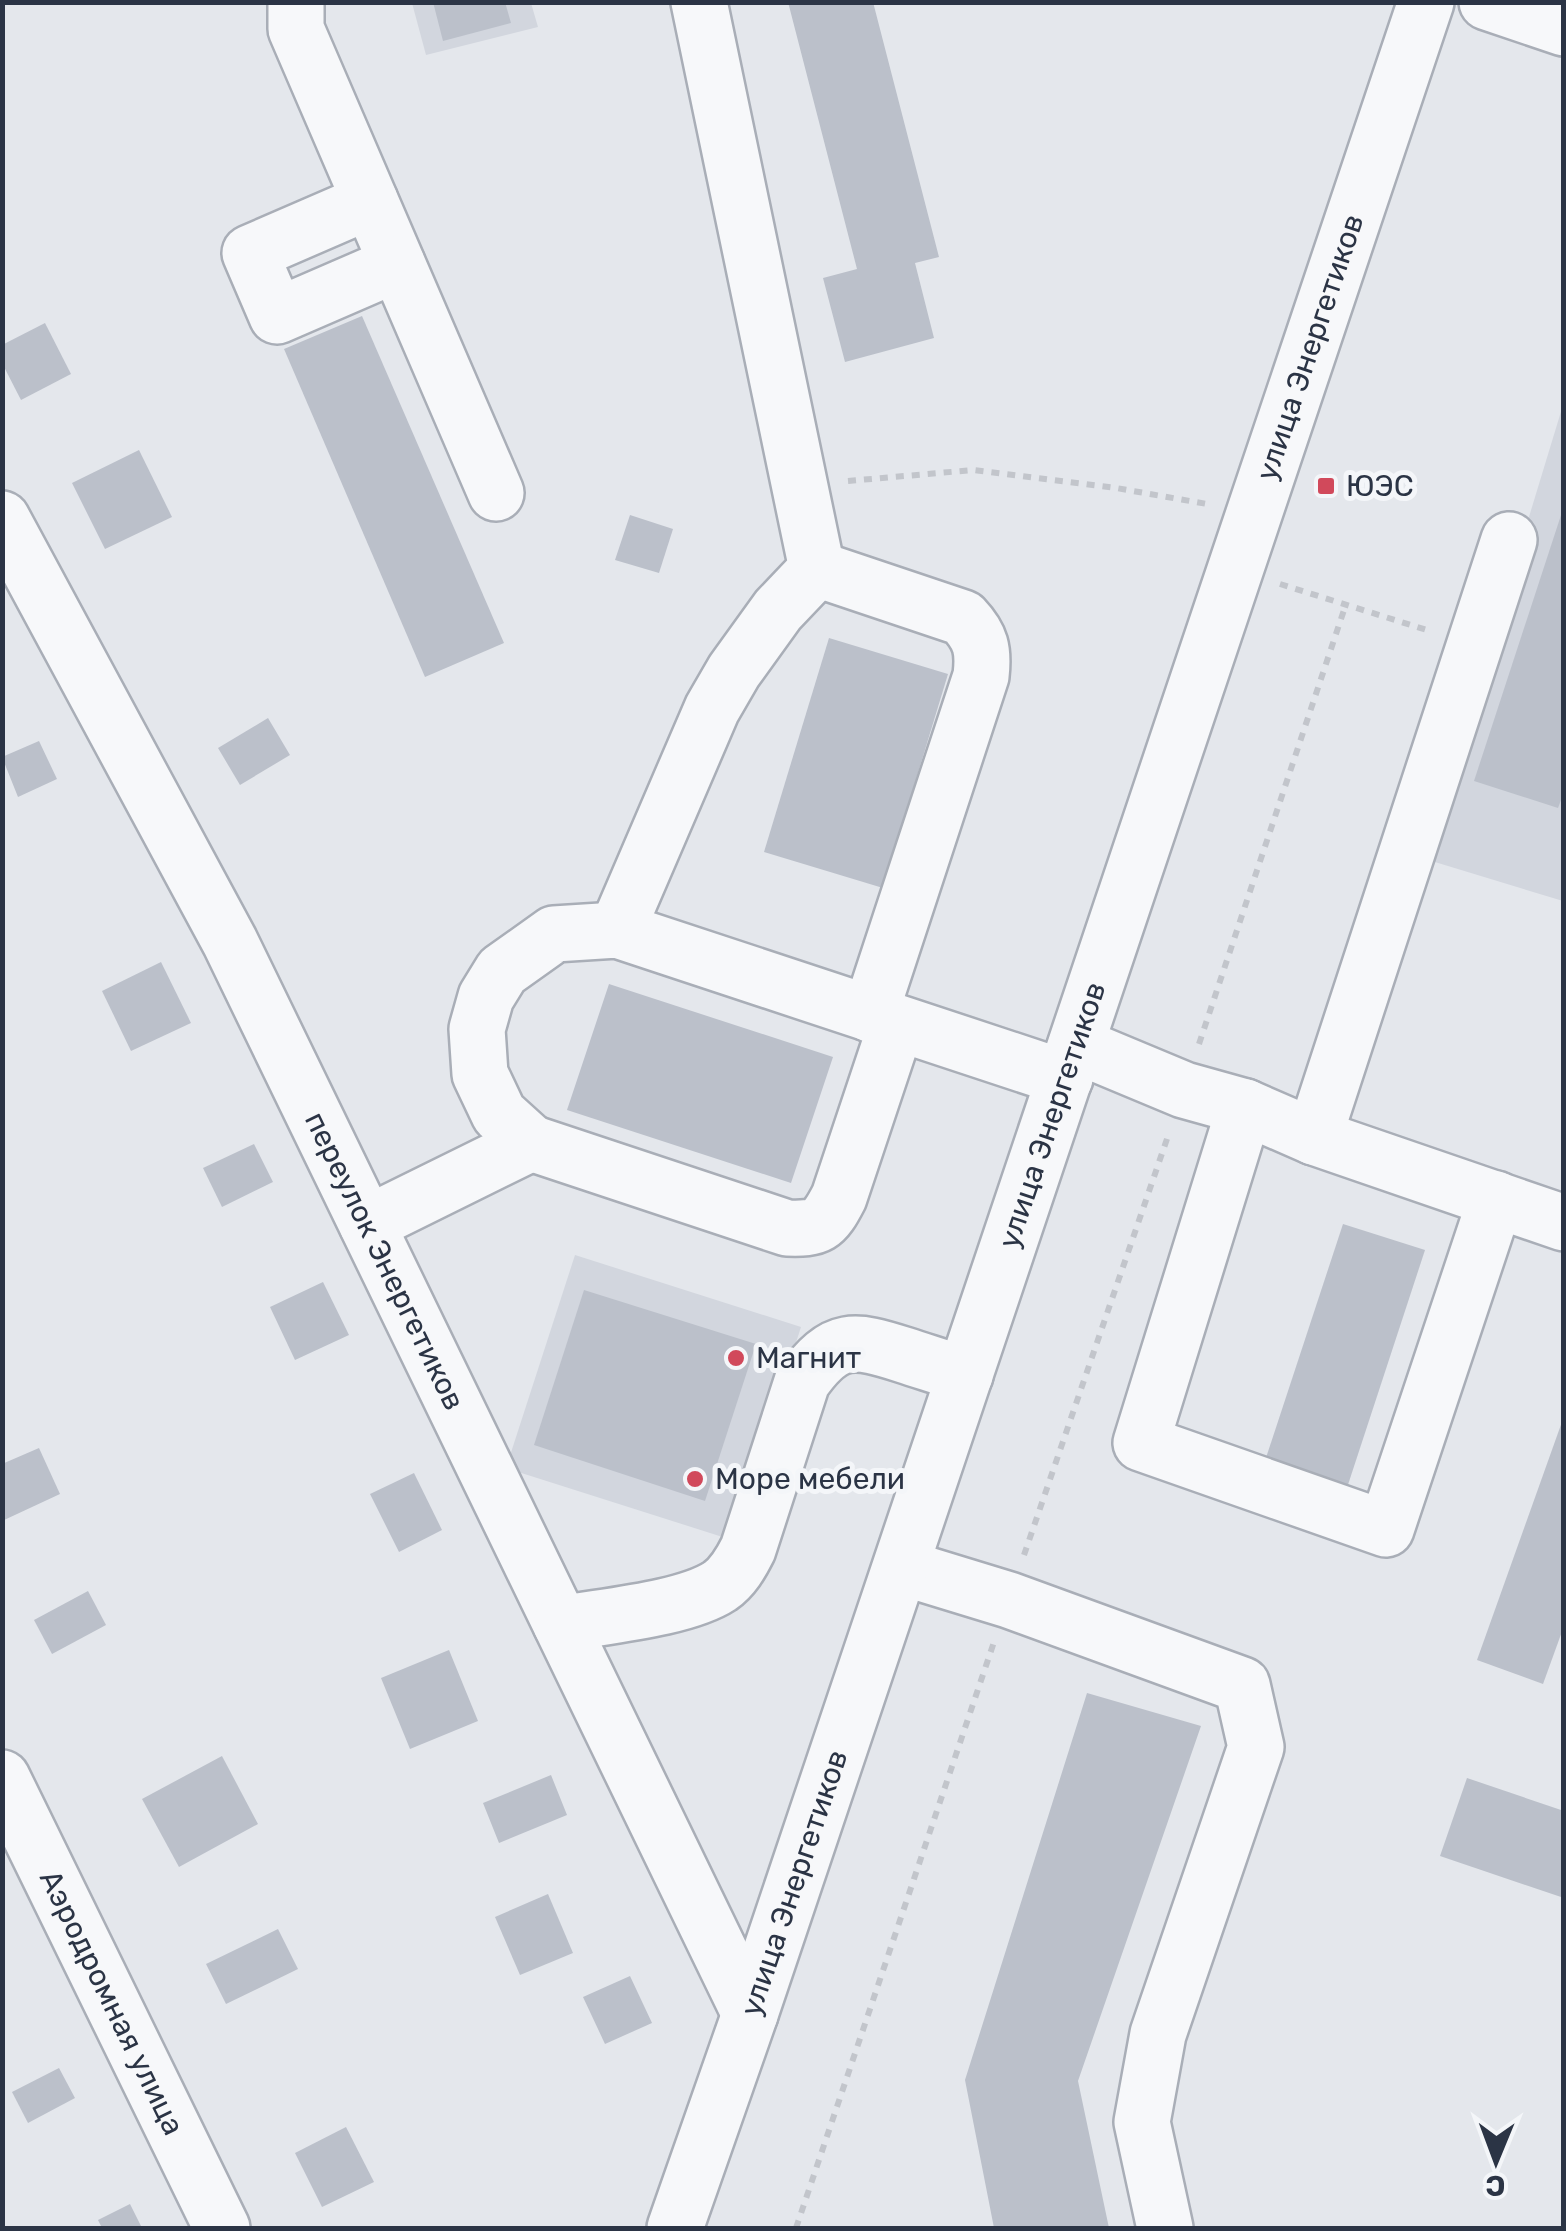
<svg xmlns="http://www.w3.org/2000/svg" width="1566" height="2231" viewBox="0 0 1566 2231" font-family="Rubik,sans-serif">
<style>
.built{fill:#d2d6de}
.building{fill:#bbc0ca}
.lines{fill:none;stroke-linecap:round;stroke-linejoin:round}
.minor-casing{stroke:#a9aeb7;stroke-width:60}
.path{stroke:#c2c5cb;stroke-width:6;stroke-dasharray:8 8;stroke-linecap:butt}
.minor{stroke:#f7f8fa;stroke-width:55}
.poi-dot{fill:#d1495b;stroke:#f4f6f9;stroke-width:4}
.labels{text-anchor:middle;stroke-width:10;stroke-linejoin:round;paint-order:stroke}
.street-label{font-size:30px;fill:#2b3445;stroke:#f4f6f9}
.poi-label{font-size:30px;fill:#2b3445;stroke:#f4f6f9;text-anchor:start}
</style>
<rect width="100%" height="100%" fill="#e4e7ec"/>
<g class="built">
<polygon points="412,3 531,3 538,27 426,55"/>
<polygon points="1563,405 1563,901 1425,859"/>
<polygon points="575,1255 801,1327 732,1540 506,1468"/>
</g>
<g class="building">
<polygon points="433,2 505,2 511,23 443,41"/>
<polygon points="788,2 873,2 939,257 915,263 934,338 845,362 823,278 857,269"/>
<polygon points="362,316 504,643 425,677 284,349"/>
<polygon points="45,323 71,374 21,400 2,363 2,345"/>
<polygon points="139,450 172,517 105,549 72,483"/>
<polygon points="1563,509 1564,792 1558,808 1474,781"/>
<polygon points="630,515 673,529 659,573 615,560"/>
<polygon points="829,638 948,674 883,888 764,852"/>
<polygon points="268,718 290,755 240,785 218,748"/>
<polygon points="39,741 57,779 18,797 2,757"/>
<polygon points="161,962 191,1023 131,1051 102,991"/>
<polygon points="609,984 833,1057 791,1183 567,1110"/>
<polygon points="254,1144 273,1182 222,1207 203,1168"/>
<polygon points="1343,1224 1425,1250 1342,1503 1260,1476"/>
<polygon points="323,1282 349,1335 295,1360 270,1307"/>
<polygon points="584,1290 756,1344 705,1501 534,1445"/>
<polygon points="1563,1419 1564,1626 1543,1684 1477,1660"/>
<polygon points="39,1448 60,1494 2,1521 2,1464"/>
<polygon points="414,1473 442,1530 399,1552 370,1494"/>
<polygon points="88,1591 106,1625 52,1654 34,1620"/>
<polygon points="449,1650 478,1721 410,1749 381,1678"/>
<polygon points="1087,1693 1201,1726 1078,2081 1109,2228 994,2228 965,2080"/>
<polygon points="222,1756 258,1824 179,1867 142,1799"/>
<polygon points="551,1775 567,1815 499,1843 483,1803"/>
<polygon points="1467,1778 1564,1811 1564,1898 1440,1856"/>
<polygon points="548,1894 573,1953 520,1975 495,1917"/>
<polygon points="278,1929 298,1969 226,2004 206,1964"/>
<polygon points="630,1976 652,2023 605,2044 583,1997"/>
<polygon points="59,2068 75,2098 28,2123 12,2092"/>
<polygon points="346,2127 374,2182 322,2207 295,2153"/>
<polygon points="130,2204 142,2228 102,2228 98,2220"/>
</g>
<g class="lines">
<defs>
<g id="minor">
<polyline points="296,2 296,29 496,493"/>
<polyline points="1487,2 1564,28"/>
<polyline points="370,201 250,253 277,316 397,264"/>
<path id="s1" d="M2,519L230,942L750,2014"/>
<path d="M817,569L963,618C981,637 984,650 981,676L870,1014"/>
<polyline points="617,930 712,709 734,671 778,610 817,569 699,2"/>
<polyline points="1076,1045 1184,1090 1245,1107 1314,1137 1564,1223"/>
<polyline points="1245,1107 1141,1443 1386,1529 1496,1199"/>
<polyline points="1314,1137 1509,540"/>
<path d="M531,1143L787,1228C819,1229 824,1226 839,1197L897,1023"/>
<polyline points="367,1224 531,1143 499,1114 480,1074 477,1029 486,997 502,971 554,934 617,930 1065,1078"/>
<polyline points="901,1567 1009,1600 1242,1685 1256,1747 1158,2034 1142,2122 1165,2228"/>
<path d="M561,1624C604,1616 685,1609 720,1586C733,1577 741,1563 748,1549L802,1382C835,1335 854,1339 904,1355C925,1362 945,1368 965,1375"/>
<path id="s2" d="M2,1778L222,2228"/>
<path id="s3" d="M675,2228L750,2014L1426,2"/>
</g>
</defs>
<use href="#minor" class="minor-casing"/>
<g class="path">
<polyline points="848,481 973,470 1116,488 1207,504"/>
<polyline points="1280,584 1430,631"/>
<polyline points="1199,1044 1346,604"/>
<polyline points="1024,1555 1168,1136"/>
<polyline points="796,2228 994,1642"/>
</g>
<use href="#minor" class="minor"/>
</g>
<g class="poi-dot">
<rect x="1316" y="476" width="20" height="20" rx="5"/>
<circle cx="736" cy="1358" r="10"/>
<circle cx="695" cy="1479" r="10"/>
</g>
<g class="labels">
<g class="street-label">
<text dy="10" stroke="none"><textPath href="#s3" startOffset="1985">улица Энергетиков</textPath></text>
<text dy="10" stroke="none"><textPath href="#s3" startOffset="1175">улица Энергетиков</textPath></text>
<text dy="10" stroke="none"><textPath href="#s1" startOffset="835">переулок Энергетиков</textPath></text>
<text dy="10" stroke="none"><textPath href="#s3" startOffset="365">улица Энергетиков</textPath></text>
<text dy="10" stroke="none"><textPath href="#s2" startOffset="250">Аэродромная улица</textPath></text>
</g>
<g class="poi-label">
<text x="1346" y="496">ЮЭС</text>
<text x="756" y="1368">Магнит</text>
<text x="715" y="1489">Море мебели</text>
</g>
</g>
<rect width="1566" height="2231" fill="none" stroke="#2b3445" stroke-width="10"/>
<g transform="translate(1496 2161) rotate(181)" stroke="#f4f6f9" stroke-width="8" paint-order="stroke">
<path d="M0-8L18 38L0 25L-18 38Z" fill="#2b3445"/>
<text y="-15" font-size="28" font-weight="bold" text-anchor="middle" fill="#2b3445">С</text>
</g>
</svg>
